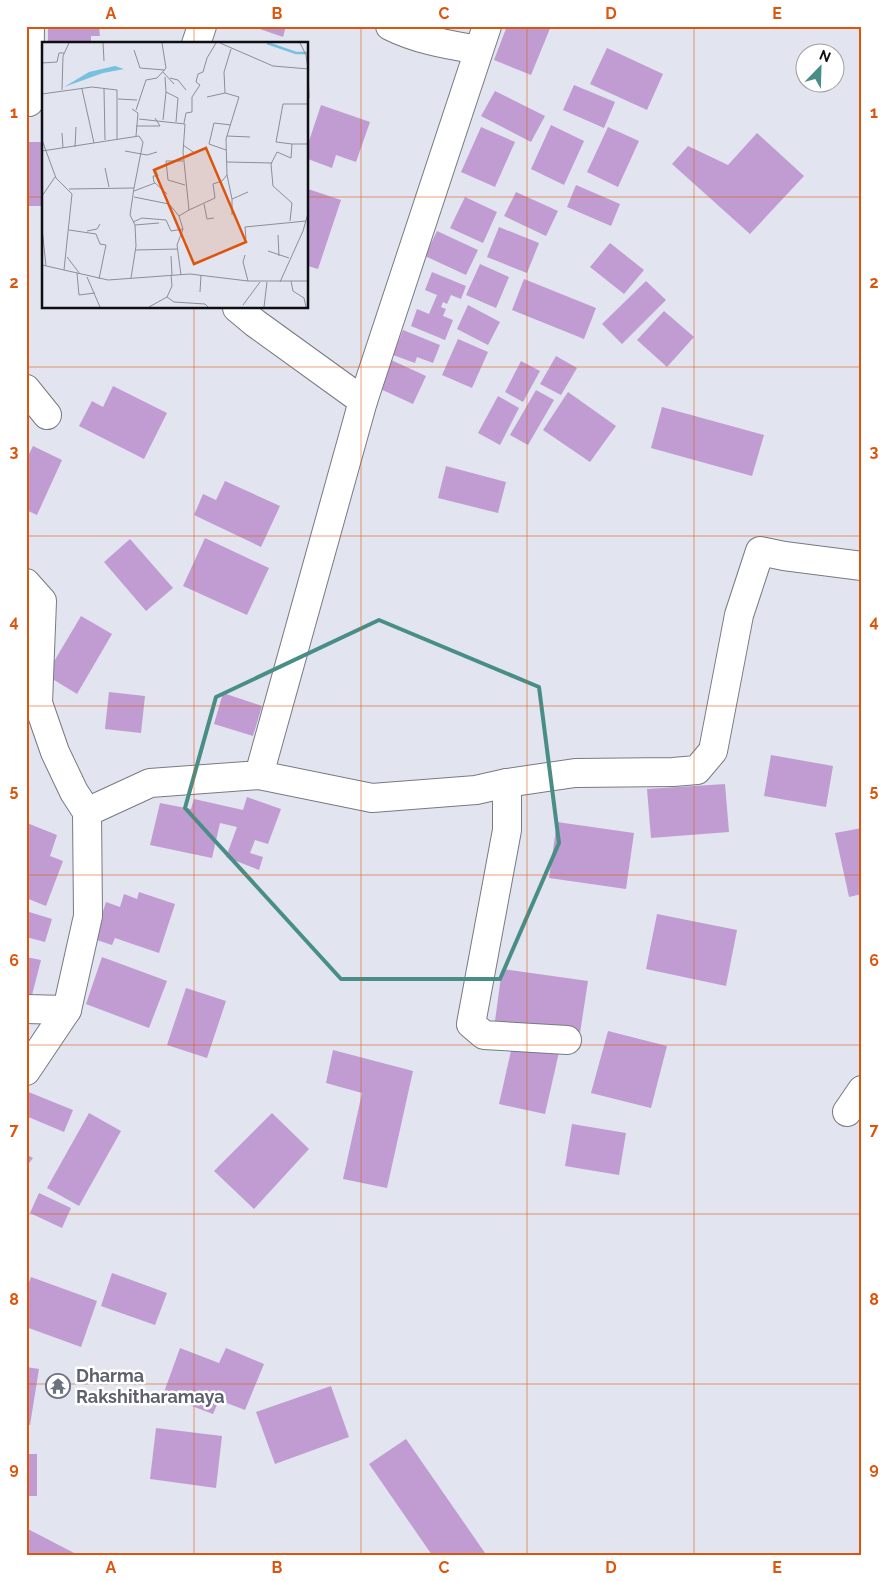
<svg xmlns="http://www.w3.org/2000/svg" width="888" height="1581" viewBox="0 0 888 1581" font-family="Raleway,sans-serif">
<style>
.building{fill:#c19cd2}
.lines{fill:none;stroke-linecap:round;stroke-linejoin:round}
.minor-casing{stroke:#787a83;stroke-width:30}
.minor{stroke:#fff;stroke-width:28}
.marked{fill:none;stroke:#488e87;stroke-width:4;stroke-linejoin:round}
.grid{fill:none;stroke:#dd550c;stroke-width:1;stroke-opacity:0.55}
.labels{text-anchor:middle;stroke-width:5;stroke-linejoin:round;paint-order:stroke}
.worship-label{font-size:18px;font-weight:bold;fill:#5b616d;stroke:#fff;text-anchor:start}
.inset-river{fill:none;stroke:#76c1df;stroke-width:2.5}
.inset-road{fill:none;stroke:#8d8f97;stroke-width:1}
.view{fill:#dd550c;fill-opacity:0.15;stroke:#dd550c;stroke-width:2.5}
.inset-edge{fill:none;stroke:#0e0f12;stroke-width:2.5}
.neatline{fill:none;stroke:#dd550c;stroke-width:2}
.grid-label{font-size:16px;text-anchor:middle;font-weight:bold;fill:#dd550c}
</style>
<rect width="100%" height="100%" fill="#e2e4ef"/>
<g class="building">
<polygon points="48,26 99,26 100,36 91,36 91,44 48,44"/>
<polygon points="251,26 286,26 283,37"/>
<polygon points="507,26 551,26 531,75 494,60"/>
<polygon points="607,48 663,74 647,110 590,84"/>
<polygon points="574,85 615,102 604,128 563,110"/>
<polygon points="495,91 545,116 531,142 481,116"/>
<polygon points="321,105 370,122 356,162 336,155 332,168 308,159 308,144"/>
<polygon points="551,125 584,141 564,185 531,169"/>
<polygon points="481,127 515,142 495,187 461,172"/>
<polygon points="608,127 639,141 618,187 587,172"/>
<polygon points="757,133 804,176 750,234 672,164 688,146 728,165"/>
<rect x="26" y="142" width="18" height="64"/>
<polygon points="576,185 620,204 611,226 567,207"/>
<polygon points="308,189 341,200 318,269 308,266"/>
<polygon points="516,192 558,211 546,236 504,216"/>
<polygon points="465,197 497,212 483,243 450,228"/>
<polygon points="499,227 539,243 527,273 487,257"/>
<polygon points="437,231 478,250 466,275 425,256"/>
<polygon points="610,243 644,270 624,294 590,267"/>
<polygon points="480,264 509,277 496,308 466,295"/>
<polygon points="432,272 466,286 461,299 451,295 447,304 443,302 441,307 446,309 443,316 453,320 445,340 411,326 417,309 429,314 437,295 425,290"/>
<polygon points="524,279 596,308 584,339 512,310"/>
<polygon points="646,281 666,300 622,344 602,324"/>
<polygon points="468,305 500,322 488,345 457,329"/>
<polygon points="664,311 694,337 667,367 637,340"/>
<polygon points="403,330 440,345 433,363 417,357 415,363 393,355"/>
<polygon points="458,339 488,352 472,388 442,375"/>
<polygon points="556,356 577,368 561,395 540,384"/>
<polygon points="389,359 426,376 413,404 376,387"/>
<polygon points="521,361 540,371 523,402 505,392"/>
<polygon points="113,386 167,413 144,459 79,426 92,401 103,407"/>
<polygon points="536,390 554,400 528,445 510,435"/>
<polygon points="568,392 616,426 590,462 543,430"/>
<polygon points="498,396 519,408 500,445 478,433"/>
<polygon points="662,407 764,435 752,476 651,448"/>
<polygon points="33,446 62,460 37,515 26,510 26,460"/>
<polygon points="446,466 506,482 498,513 438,498"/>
<polygon points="225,481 280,506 261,547 194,515 203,494 216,500"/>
<polygon points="205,538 269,568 247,615 183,586"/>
<polygon points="130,539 173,588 146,611 104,562"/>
<polygon points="81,616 112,634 77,694 46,675"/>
<polygon points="109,692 145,696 141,733 105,729"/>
<polygon points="223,693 262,706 253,736 214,724"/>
<polygon points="771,755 833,766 826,807 764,796"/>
<polygon points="725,784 729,832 651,838 647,789"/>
<polygon points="247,797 281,809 268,844 255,840 250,853 263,857 259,870 226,857 237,827 220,823 212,858 150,845 160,803 191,809 194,799 243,810"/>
<polygon points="557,822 634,833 626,889 549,878"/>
<polygon points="27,823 57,835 50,856 63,861 46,906 26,898"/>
<polygon points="862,828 862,894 849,897 835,833"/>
<polygon points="139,892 175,904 159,953 115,938 112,945 94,939 106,902 120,907 124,894 137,899"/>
<polygon points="26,911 52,919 45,942 26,937"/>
<polygon points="657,914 737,930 726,986 646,969"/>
<polygon points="26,957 41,960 30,1003 26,1002"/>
<polygon points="102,957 167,981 149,1028 86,1004"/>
<polygon points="502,969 588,981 580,1033 495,1021"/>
<polygon points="186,988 226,1001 207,1058 167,1045"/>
<polygon points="608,1031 667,1046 651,1108 591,1093"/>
<polygon points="513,1042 559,1052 545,1114 499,1104"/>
<polygon points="333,1050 413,1071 387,1188 343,1179 362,1093 326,1083"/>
<polygon points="26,1091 73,1110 64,1132 26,1116"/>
<polygon points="89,1113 121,1131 79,1206 47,1188"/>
<polygon points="272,1113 309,1149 254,1209 214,1171"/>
<polygon points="572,1124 626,1133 619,1175 565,1166"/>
<polygon points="26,1154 33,1158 26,1167"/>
<polygon points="39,1193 71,1208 62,1228 30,1213"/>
<polygon points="112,1273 167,1293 155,1325 101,1306"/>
<polygon points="31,1277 97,1301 81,1347 26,1327 26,1290"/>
<polygon points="180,1348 219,1363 226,1348 264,1364 245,1410 219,1400 213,1414 163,1395"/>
<polygon points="26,1367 39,1369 30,1425 26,1424"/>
<polygon points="331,1386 349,1437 275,1464 256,1412"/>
<polygon points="156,1428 222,1436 216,1488 150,1479"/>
<polygon points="406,1439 485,1553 483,1555 432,1555 369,1464"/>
<rect x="26" y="1454" width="11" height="42"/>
<polygon points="26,1528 78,1555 26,1555"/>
</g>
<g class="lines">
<defs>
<g id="minor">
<path d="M390,26C416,39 444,44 473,49"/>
<polyline points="196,44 202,26"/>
<polyline points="26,101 29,102 30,26"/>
<polyline points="237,308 255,323 363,401"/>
<polyline points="26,389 47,415"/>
<polyline points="26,583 42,601 38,703 55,752 74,792 87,812 88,916 67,1010 26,1071"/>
<polyline points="259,775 372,798 476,790 507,783 575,773 673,772 697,770 713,751 739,615 760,551 784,556 862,566"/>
<polyline points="507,783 507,830 471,1024 484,1035 567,1040"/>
<polyline points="87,812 150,783 259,775 363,401 487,26"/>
<polyline points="26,1009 67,1010"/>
<polyline points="847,1112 862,1090"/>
</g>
</defs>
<use href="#minor" class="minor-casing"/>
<use href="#minor" class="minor"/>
</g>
<path class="marked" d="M379,620L539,687L559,843L500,979H341L185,808L216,697Z"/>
<path class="grid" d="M194,26V44M361,26V1555M527,26V1555M694,26V1555M26,197H44M308,197H862M194,308V1555M26,367H862M26,536H862M26,706H862M26,875H862M26,1045H862M26,1214H862M26,1384H862"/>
<defs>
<symbol id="temple-ring" viewBox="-11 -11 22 22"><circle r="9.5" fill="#fff" stroke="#6b7280" stroke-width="1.5"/><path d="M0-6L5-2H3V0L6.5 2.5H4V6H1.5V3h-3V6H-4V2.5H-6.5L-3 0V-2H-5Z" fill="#6b7280"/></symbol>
</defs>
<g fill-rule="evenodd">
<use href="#temple-ring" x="44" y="1372" width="28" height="28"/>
</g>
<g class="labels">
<g class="worship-label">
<text x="76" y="1382">Dharma<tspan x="76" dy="21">Rakshitharamaya</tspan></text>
</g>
</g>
<g transform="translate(42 42)">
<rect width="266" height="266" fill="#e2e4ef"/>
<path d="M73,24L82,27L61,31L22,45L47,30Z" fill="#76c1df"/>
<path class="inset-river" d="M225,1L254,11H267"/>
<path class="inset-road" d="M61,1L62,19M178,1L231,24L267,27M258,1L264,13L266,27M189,7L182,30L183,51L197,55L184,97L185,133L190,157L206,150M92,8L98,26L123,28M0,21L15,20L17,11H22M266,27L267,56M121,30L132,42M123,35L124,50M128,36L136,38L144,48M40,47L52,101M62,47L63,98M20,48L21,14L27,1M0,52L50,45L75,48V98M165,55L183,51M76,57L95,58M90,67L96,71L94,94M94,68L104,38L115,36L124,26L120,1M97,77L143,82L141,110L147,168L137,174M121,78L124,50L136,56L134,80M142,81L144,71L150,70V55L158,43L154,40L156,32L161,30L165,16L174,1M94,84H118L113,76M20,91L21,106M185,94L208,95M0,98L14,136L30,152L22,228M250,102L234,100L241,62H267M141,103L154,112M33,105L34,85M184,108L167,102L172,81L189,83M0,109L97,94L101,100L92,146M83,109L105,113L115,110M141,119H124L126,138L143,143M185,120L230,121M63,126L67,145M113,127L116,134H111L112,140L125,152M27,147L92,146L88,173L93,183L94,204L89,236M92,149L113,141M0,154L13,135M92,155L127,162L137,174L141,187L135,203L139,233M162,162L165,177L172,176M147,168L173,156L171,142L180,139L185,133M190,173V157M248,179L250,161L231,144L229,122L235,110L249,116L250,102H267M91,180L100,176L124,178L129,189L141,187M93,183L117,181M0,186L4,224M27,188L54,192L58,202L64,203L57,237M45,189L55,187L58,182M236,193L237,214M204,197L203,185L264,179M94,208L136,207M226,209L247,216M203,213L201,220L206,239M129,214L130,233M25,215L38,232M0,223L66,238L148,232L206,239H267M35,231L37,253L53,251M45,235L58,265M249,239L251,249L262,256L264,265M238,240L261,189L267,168M158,250L159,233M125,255L132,260L163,262L166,265M201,263L218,240M107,265L125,255L130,244L129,233M222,265L225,240"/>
<path class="view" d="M164,106L204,200L152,222L112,128Z"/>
<rect width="266" height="266" class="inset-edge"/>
</g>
<rect width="888" height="1581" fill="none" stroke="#ffffff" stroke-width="55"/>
<g transform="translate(820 68) rotate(23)"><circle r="24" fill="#ffffff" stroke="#9f9fa0"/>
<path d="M0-4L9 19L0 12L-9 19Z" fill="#488e87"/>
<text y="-8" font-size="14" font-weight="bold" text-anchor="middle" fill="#0e0f12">N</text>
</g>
<rect x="28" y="28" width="832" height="1526" class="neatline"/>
<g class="grid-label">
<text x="111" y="19">A</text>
<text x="277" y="19">B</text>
<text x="444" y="19">C</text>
<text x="611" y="19">D</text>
<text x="777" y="19">E</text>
<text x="14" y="118">1</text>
<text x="874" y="118">1</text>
<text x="14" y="288">2</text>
<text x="874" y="288">2</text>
<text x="14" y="457">3</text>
<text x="874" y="457">3</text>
<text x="14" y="627">4</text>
<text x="874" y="627">4</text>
<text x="14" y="796">5</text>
<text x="874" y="796">5</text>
<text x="14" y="966">6</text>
<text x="874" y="966">6</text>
<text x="14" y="1135">7</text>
<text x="874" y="1135">7</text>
<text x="14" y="1305">8</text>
<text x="874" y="1305">8</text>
<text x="14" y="1474">9</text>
<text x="874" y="1474">9</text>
<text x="111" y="1573">A</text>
<text x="277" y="1573">B</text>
<text x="444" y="1573">C</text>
<text x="611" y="1573">D</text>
<text x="777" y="1573">E</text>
</g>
</svg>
